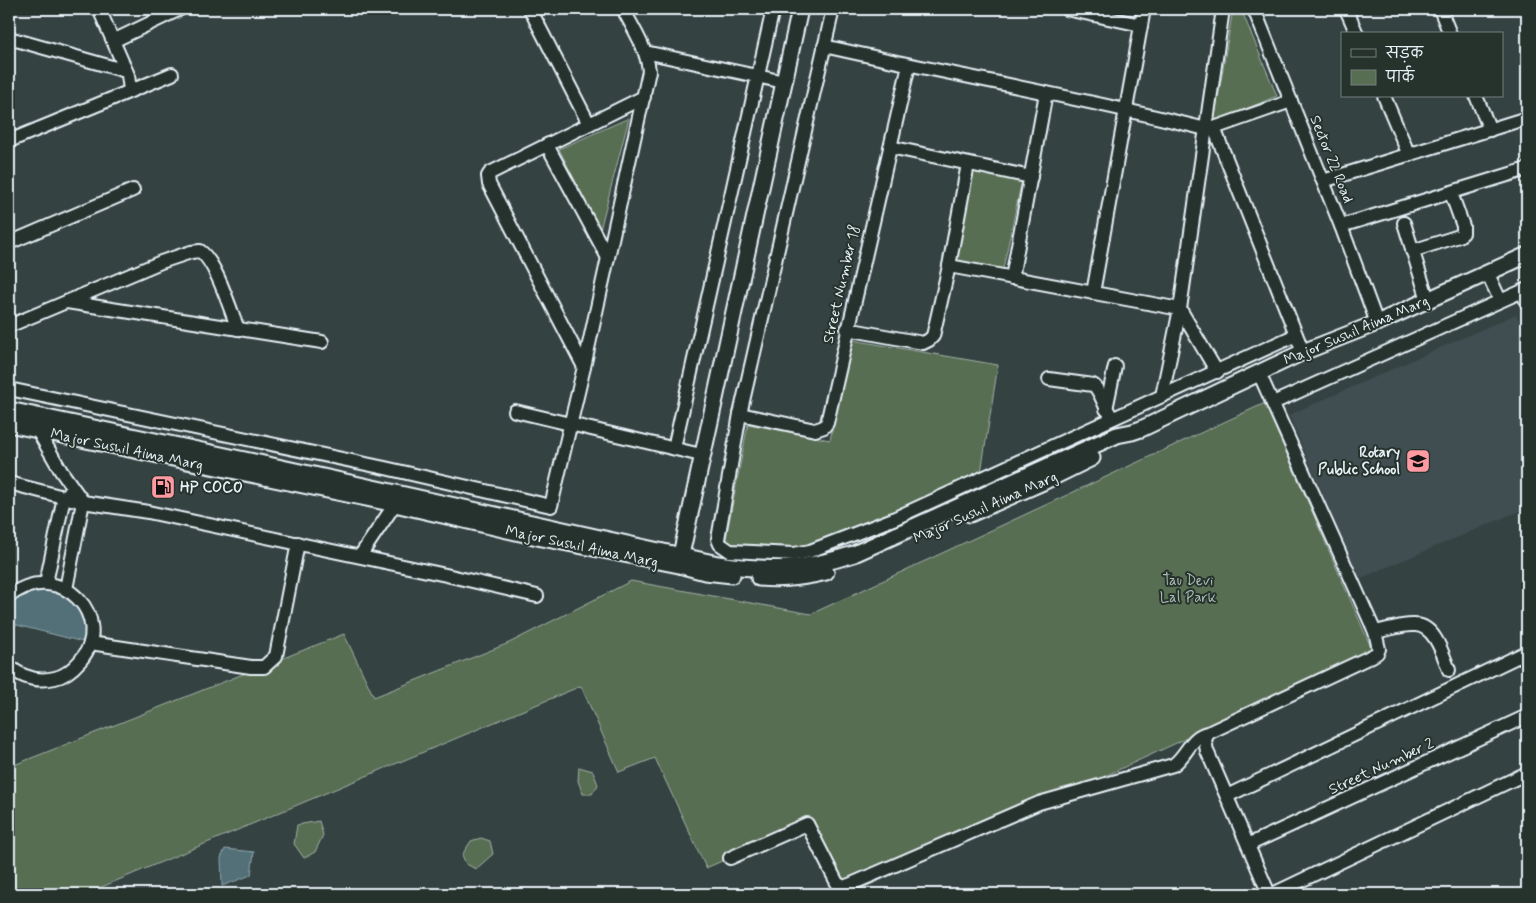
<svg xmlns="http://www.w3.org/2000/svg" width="1536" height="903" viewBox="0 0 1536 903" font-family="Mynerve,'Playpen Sans Deva',sans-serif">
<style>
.built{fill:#404d51}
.green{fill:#586e53;stroke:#a0b0a6}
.water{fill:#527078;stroke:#8ea4ab}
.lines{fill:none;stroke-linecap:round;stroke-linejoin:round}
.minor-casing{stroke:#e8f1f8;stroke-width:16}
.tertiary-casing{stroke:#e8f1f8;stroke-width:19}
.minor{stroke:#26332d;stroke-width:12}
.tertiary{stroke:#26332d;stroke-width:15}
.labels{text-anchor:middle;stroke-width:4;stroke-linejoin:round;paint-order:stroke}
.street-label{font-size:15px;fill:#e8f1f8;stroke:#26332d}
.poi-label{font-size:15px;font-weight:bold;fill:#e8f1f8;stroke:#26332d;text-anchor:end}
.park-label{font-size:15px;fill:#aebdb6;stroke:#26332d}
</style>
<rect width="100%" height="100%" fill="#354242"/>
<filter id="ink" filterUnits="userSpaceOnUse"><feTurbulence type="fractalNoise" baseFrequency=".02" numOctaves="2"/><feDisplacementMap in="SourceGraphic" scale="10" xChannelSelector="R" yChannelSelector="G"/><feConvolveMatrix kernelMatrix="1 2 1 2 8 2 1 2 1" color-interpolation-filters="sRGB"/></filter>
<g filter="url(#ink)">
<polygon class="built" points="1516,314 1527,338 1527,508 1359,579 1289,415"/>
<g class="green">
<polygon points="1233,9 1241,9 1277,96 1214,122"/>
<polygon points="629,118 600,230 559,149"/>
<polygon points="973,170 1022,180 1003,269 954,259"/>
<polygon points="852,340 998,365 979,485 794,554 722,559 748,424 830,440"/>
<polygon points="1265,403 1373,652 850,894 834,894 806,824 706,868 655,758 619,772 581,686 85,894 9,894 9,767 344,634 374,697 509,643 631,581 811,614"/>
<polygon points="579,767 593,771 598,785 592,794 583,794 578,781"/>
<polygon points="319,821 323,835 315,852 304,858 294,844 297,825"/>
<polygon points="481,838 490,841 493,854 476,869 466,864 462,855 471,841"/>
</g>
<g class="water">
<polygon points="28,588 52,589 68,595 87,621 87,643 9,623 9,601"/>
<polygon points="225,849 254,852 251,875 222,886 221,858"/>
</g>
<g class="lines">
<defs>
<g id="minor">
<polyline points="99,9 128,75 130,90"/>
<polyline points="530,9 589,124"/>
<polyline points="833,9 740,414 718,539 720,544 730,551 794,554 810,551 893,519 1162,396 1180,309 1223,9"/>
<polyline points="1066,9 1141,25"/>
<polyline points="1254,9 1341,226 1377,323"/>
<polyline points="1346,9 1357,34"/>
<polyline points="1440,9 1450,34"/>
<polyline points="9,38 126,71"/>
<polyline points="113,41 180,9"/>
<path d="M824,46C951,75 1080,97 1206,129L1214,128L1291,101"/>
<polyline points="645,52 784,82"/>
<polyline points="1384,96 1409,155"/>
<polyline points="1476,96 1490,130"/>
<polyline points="1214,128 1303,352"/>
<polyline points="9,141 172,74"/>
<polyline points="547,145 608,258"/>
<polyline points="890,147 1031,177"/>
<polyline points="1323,181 1527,118"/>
<polyline points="1404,223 1428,300"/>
<polyline points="1341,226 1527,169"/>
<polyline points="9,243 133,190"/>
<polyline points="1412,251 1459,236 1463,233 1463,226 1451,193"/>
<polyline points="949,266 1180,309 1217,372"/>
<polyline points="1488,274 1500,300"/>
<polyline points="1012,278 1046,93"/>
<polyline points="1522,291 1527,303"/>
<polyline points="1093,293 1144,9"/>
<polyline points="67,302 322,342"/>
<path d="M9,326L161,262L191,252L200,251C216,262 230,309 238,329"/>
<polyline points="847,329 923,343 929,340 933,336 949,266 968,164"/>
<polyline points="584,367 489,184 488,176 490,173 644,97"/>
<polyline points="1259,373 1375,632 1379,649 1377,653 1372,656 1208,733 1205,740 1207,751 1269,894"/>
<path d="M1049,379L1093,385C1101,390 1104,409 1113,418"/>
<path d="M9,389L385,468L551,506L584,367L649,71C647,49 633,28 623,9"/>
<polyline points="1162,396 1296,335"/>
<polyline points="1273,403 1527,289"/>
<polyline points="1106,409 1115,366"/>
<polyline points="515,411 701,455"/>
<polyline points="740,414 815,430 824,427 827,423 909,65"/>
<polyline points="38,431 61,471 83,502 66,589"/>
<polyline points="674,448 773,9"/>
<polyline points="9,483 83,502 148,512 446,575 537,596"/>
<polyline points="360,556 395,504"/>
<polyline points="46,583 64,497 70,492"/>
<path d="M9,596C62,557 116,620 80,661C73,669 65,676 55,678C37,682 22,678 9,666"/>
<path d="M1375,632C1387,630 1402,624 1415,625C1435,625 1443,655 1449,670"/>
<polyline points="90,643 251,667 264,667 276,656 298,543"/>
<polyline points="1227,796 1527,652"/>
<polyline points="1248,845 1527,716"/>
<path d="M730,858L807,824L837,883L843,887L849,885L1039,803L1173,765C1187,756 1190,736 1208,733"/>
<polyline points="1273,894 1527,773"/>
</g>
<g id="tertiary">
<path d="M9,410L282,468L718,564C770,572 805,570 854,554L1117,435L1132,432L1141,429L1303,352L1377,323L1527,255"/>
<polyline points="9,424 395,504 542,538 679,565 705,572 732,575"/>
<polyline points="970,514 1043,482 1092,458"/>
<polyline points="679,564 800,9"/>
<path d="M759,578C783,580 803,578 826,572"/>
</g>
</defs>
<use href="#minor" class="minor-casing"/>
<use href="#tertiary" class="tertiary-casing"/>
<use href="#minor" class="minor"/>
<use href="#tertiary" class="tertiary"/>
</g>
</g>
<defs>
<symbol id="school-square" viewBox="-11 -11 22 22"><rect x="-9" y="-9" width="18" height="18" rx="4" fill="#ff9aa2" stroke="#26332d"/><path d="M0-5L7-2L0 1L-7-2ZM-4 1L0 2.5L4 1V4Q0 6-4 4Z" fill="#111"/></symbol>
<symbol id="fuel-square" viewBox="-11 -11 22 22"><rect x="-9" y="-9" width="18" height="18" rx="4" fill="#ff9aa2" stroke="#26332d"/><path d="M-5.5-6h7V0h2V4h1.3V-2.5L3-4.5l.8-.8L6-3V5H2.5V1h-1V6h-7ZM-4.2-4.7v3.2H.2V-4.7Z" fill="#111"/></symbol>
</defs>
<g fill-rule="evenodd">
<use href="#school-square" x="1404" y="447" width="28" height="28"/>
<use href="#fuel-square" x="149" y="473" width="28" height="28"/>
</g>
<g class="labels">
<g class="street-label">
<text transform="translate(1332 159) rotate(68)" y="5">Sector 22 Road</text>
<text transform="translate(841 284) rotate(-77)" y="5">Street Number 18</text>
<text transform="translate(1356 330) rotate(-23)" y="5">Major Sushil Aima Marg</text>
<text transform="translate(127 449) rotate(12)" y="5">Major Sushil Aima Marg</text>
<text transform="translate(985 507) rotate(-24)" y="5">Major Sushil Aima Marg</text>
<text transform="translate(582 546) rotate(12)" y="5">Major Sushil Aima Marg</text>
<text transform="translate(1381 766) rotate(-25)" y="5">Street Number 2</text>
</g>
<g class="poi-label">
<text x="1400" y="457">Rotary<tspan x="1400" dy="17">Public School</tspan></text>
<text x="180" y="492" text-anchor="start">HP COCO</text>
</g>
<g class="park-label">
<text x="1188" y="585">Tau Devi<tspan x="1188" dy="17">Lal Park</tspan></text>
</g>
</g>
<rect width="1536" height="903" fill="none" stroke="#26332d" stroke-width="30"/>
<rect x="15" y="15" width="1506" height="873" fill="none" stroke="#e8f1f8" stroke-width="2" filter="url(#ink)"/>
<rect x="1341" y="32" width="162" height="65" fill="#26332d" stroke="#747f7e"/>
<rect x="1351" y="49" width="25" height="8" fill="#26332d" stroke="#747f7e"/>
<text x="1386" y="58" font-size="15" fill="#e8f1f8">सड़क</text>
<rect x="1351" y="70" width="25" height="15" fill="#586e53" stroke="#747f7e"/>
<text x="1386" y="82" font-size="15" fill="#e8f1f8">पार्क</text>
</svg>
